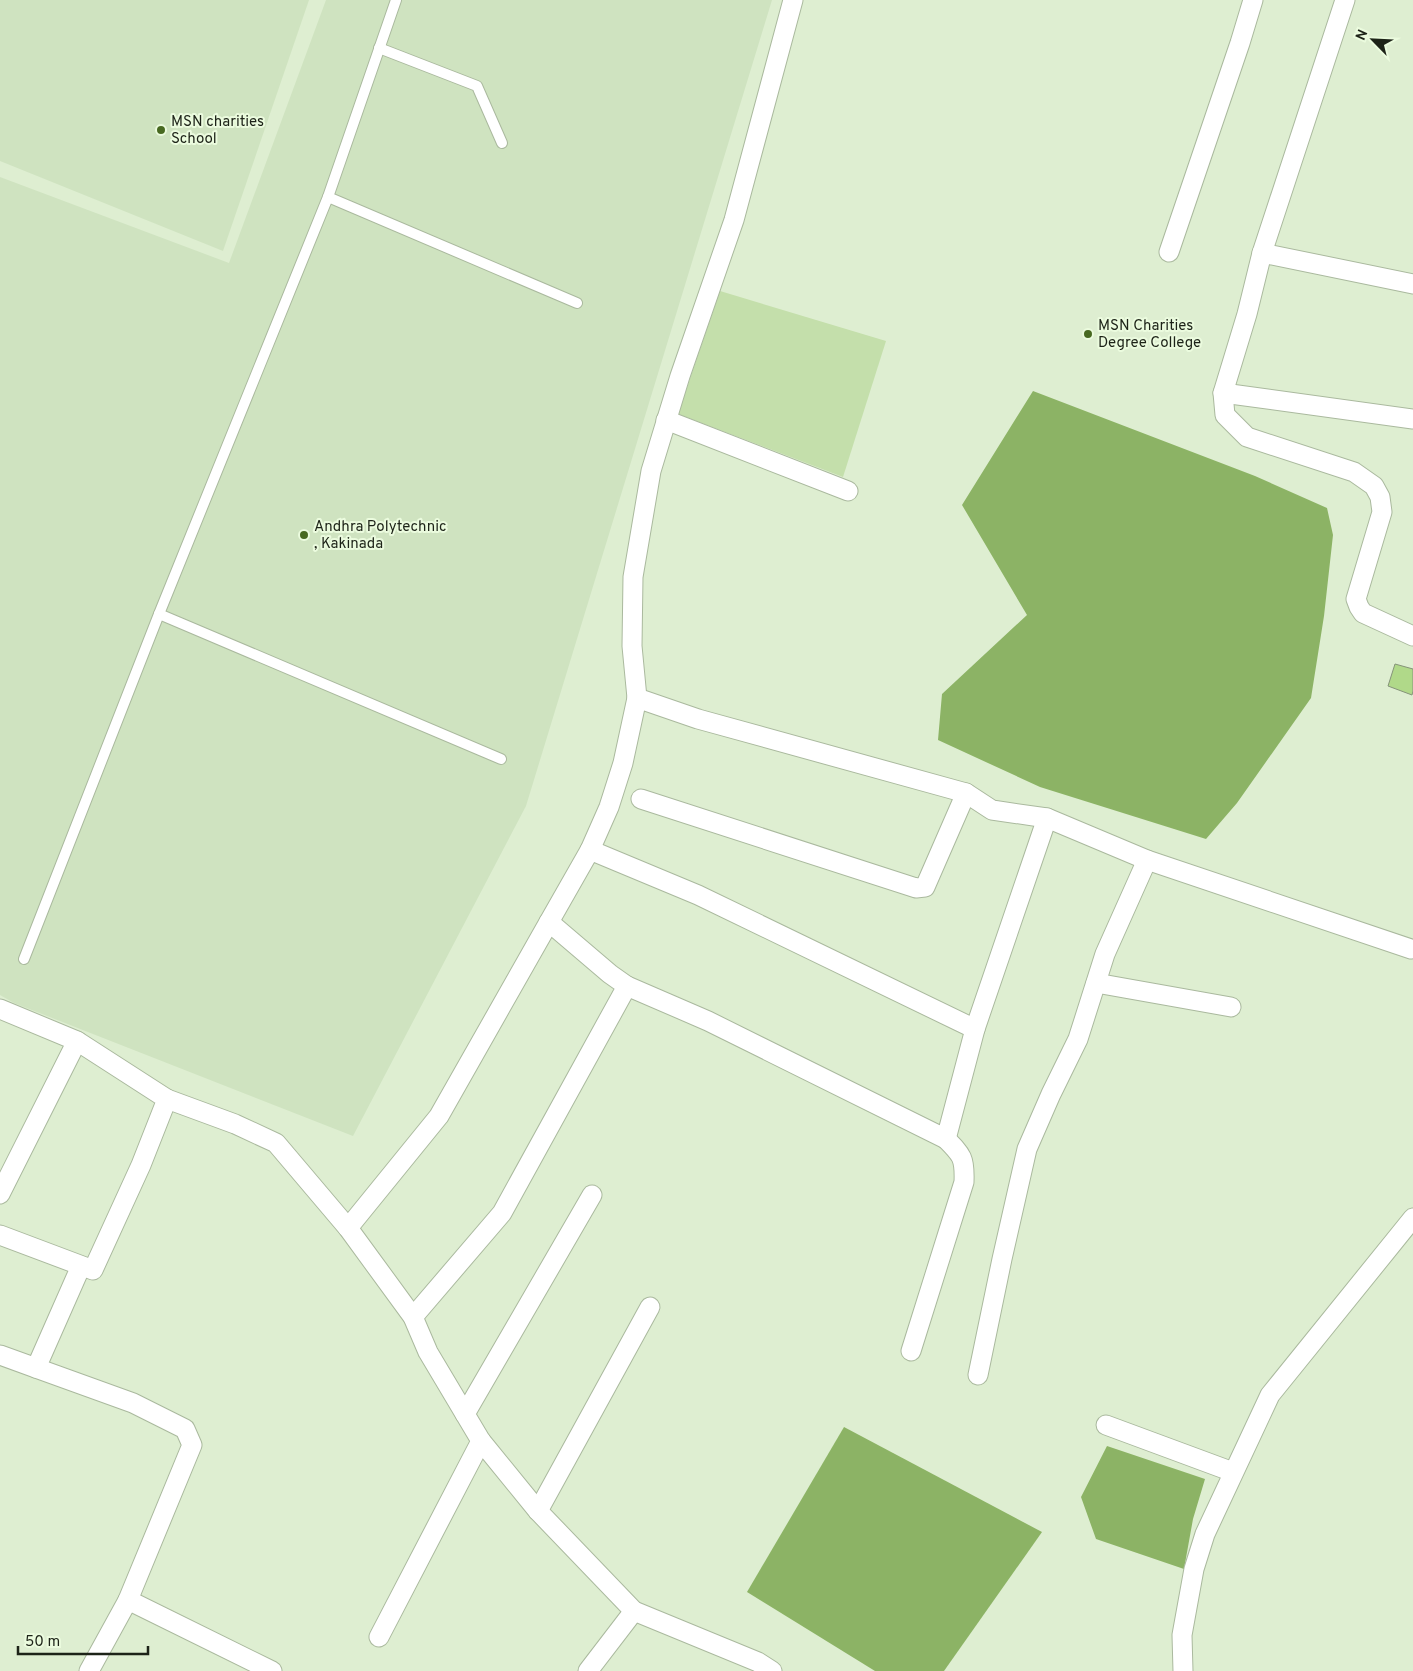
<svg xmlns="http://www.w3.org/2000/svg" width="1413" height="1671" viewBox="0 0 1413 1671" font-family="Overpass,sans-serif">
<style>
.built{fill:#cfe3c0}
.green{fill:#c4dfab}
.water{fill:#8cb365}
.building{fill:#b0d989;stroke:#859479}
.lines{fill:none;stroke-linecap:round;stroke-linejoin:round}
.service-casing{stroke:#aab99e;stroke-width:12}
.minor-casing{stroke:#aab99e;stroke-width:21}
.service{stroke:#fff;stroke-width:10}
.minor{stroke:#fff;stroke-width:19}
.poi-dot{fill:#476920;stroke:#ebfbde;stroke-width:2}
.labels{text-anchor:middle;stroke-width:4;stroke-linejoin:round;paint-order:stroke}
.poi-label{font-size:15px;fill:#1d2318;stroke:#ebfbde;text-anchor:start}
</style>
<rect width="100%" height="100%" fill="#deeed1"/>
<g class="built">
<polygon points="0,0 309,0 223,251 0,161"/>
<polygon points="326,0 772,0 526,806 353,1136 14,1003 0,995 0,177 229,263"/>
</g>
<polygon class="green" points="720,291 886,341 843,477 678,414"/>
<g class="water">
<polygon points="1033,391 1255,476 1327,508 1333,535 1324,616 1311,698 1237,803 1206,839 1040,787 938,740 942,694 1027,615 962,505"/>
<polygon points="844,1427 1042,1532 944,1671 875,1671 747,1592"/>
<polygon points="1107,1446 1205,1479 1193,1519 1184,1569 1096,1539 1081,1497"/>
</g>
<polygon class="building" points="1395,664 1413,669 1413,691 1412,695 1388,686"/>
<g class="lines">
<defs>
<g id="service">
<polyline points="379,48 477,86 502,143"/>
<polyline points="328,197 577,303"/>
<polyline points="159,614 501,759"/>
<polyline points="24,959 159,614 328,197 396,0"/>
</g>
<g id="minor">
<polyline points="1345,0 1262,253 1247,314 1223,393 1225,415 1247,437 1354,472 1374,486 1380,497 1382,512 1356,599 1359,607 1363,613 1413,636"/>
<polyline points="1169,252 1240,43 1253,0"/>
<polyline points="1262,253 1413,284"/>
<polyline points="1223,393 1413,419"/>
<polyline points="666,420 848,491"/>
<polyline points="637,698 632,646 633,577 651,471 680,376 734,220 793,0"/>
<polyline points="641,799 916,888 925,887 966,793"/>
<polyline points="590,850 609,807 623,763 637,698 698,719 966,793 992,810 1047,818 1147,860 1105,954 1078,1039 1051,1094 1027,1149 1002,1259 978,1375"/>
<polyline points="1147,860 1411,949"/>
<polyline points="549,922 590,850 698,895 975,1029 946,1139 708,1021 627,986"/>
<polyline points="1096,983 1231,1007"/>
<polyline points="0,1009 77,1041 0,1194"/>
<polyline points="975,1029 1047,818"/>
<polyline points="167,1099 235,1124 276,1143 348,1228 413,1317 428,1352 481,1441 538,1511 634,1611 758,1662 772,1671"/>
<polyline points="348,1228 439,1116 549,922 610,974 627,986 502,1213 413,1317"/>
<polyline points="0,1235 93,1270 141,1165 167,1099 77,1041"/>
<path d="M911,1351L964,1182C965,1158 962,1155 946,1139"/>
<polyline points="0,1355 36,1368 81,1266"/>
<polyline points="36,1368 133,1403 185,1429 192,1445 128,1600 89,1671"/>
<polyline points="465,1414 592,1195"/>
<polyline points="1106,1425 1233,1472"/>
<polyline points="538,1511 650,1307"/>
<polyline points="128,1600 272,1671"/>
<polyline points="379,1637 481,1441"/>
<polyline points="588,1671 634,1611"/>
<polyline points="1183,1671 1182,1635 1194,1569 1205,1534 1270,1395 1413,1218"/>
</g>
</defs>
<use href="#service" class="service-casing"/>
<use href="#minor" class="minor-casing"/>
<use href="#service" class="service"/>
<use href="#minor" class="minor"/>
</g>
<g class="poi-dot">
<circle cx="161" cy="130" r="5"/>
<circle cx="1088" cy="334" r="5"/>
<circle cx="304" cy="535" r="5"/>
</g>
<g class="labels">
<g class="poi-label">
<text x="171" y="126">MSN charities<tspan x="171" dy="17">School</tspan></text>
<text x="1098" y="330">MSN Charities<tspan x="1098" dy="17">Degree College</tspan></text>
<text x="314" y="531">Andhra Polytechnic<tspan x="314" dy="17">, Kakinada</tspan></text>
</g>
</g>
<g transform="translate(1373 40) rotate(294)" stroke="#ebfbde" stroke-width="4" paint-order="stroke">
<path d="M0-4L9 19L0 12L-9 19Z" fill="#1d2318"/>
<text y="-8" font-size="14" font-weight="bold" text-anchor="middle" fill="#1d2318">N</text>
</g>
<path d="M18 1646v8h130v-8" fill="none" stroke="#1d2318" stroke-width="2.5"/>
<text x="25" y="1646" font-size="15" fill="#1d2318" stroke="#ebfbde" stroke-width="4" paint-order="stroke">50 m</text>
</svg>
